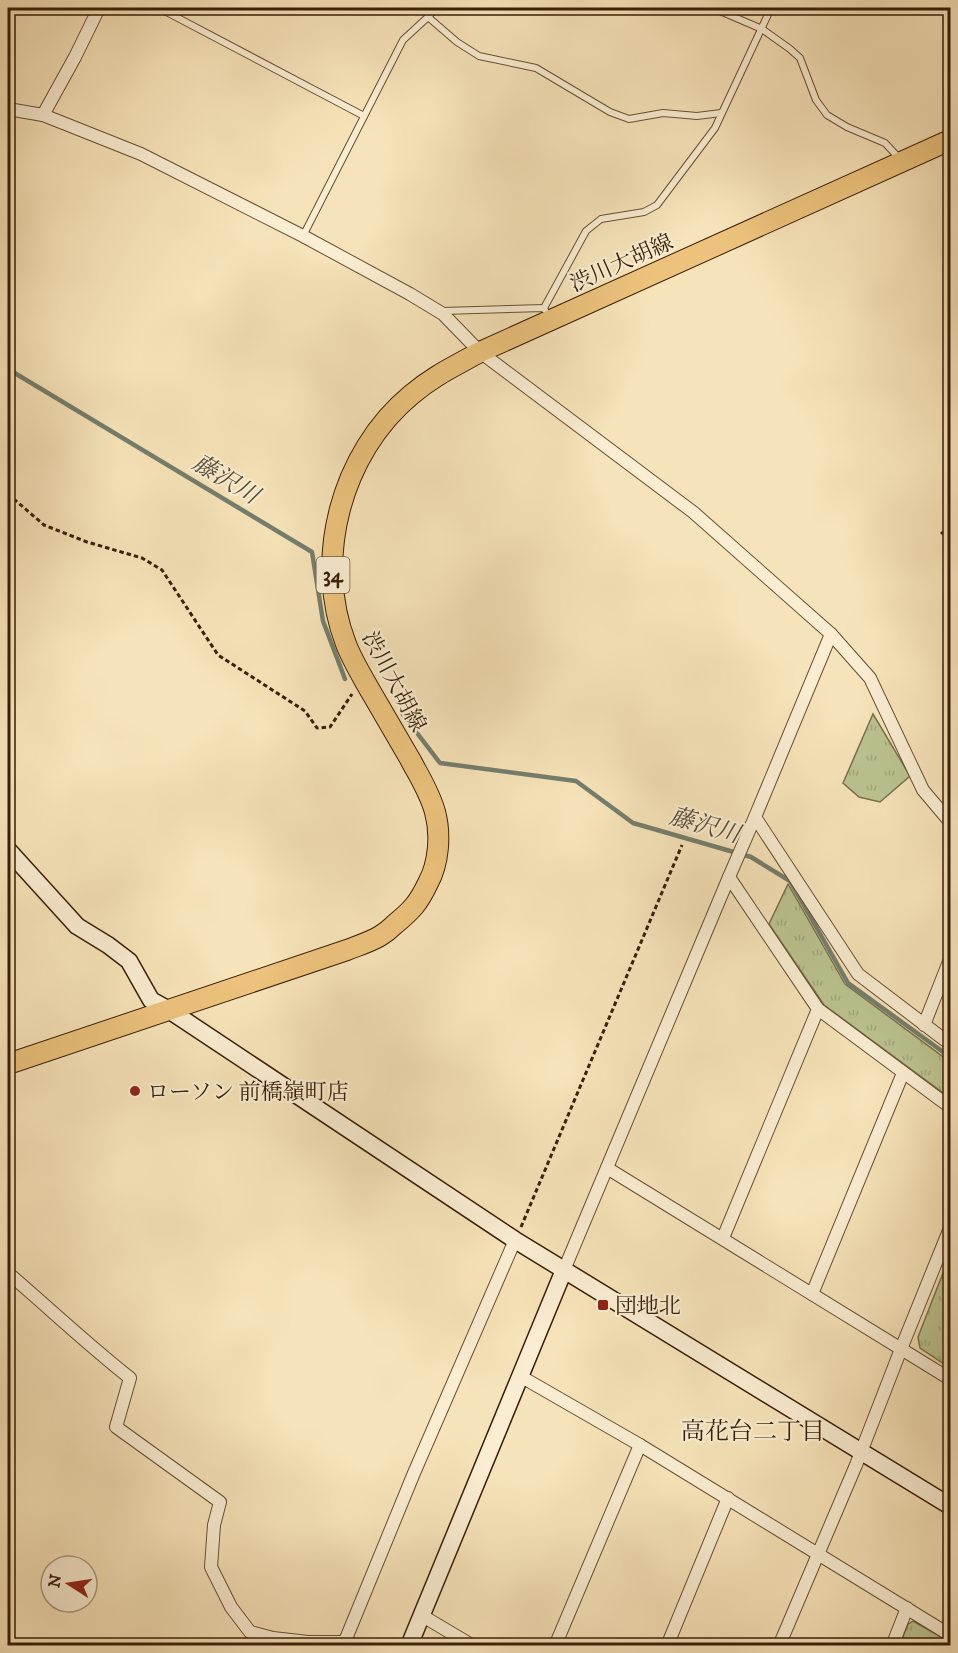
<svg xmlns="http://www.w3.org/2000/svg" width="958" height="1653" viewBox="0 0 958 1653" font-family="'IM FELL DW Pica','Noto Serif JP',serif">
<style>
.park{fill:url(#park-tufts);stroke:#79714b;stroke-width:1.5}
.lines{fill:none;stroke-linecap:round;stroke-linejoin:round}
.stream{stroke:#747e6d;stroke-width:4.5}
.lane-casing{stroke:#674f33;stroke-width:8}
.street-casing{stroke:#674f33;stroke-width:14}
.secondary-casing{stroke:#371e06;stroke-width:19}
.primary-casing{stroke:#371e06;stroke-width:22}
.path{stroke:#371e06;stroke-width:3;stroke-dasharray:4.5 3;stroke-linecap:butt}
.lane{stroke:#faedd2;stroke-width:6}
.street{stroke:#faedd2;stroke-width:12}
.secondary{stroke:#faedd2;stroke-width:16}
.primary{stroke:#ecc27c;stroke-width:20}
.poi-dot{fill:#8f2418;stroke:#faedd2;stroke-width:2}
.labels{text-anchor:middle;stroke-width:4.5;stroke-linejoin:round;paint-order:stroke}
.shield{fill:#faedd2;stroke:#725c43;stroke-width:1.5}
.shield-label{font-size:21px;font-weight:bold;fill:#371e06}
.street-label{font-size:22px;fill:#371e06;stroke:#faedd2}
.poi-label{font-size:22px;fill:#371e06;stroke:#faedd2;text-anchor:start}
.water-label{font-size:24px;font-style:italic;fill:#564e3a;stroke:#faedd2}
.neighbourhood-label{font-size:24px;fill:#371e06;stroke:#faedd2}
</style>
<defs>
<pattern id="park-tufts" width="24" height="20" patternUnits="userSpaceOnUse" patternTransform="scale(1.5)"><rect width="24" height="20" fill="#bbc490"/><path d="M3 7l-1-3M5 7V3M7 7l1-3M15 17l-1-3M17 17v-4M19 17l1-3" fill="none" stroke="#a1a87b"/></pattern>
</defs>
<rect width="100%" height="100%" fill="#f7e3b9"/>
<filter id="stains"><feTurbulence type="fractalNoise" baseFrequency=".00333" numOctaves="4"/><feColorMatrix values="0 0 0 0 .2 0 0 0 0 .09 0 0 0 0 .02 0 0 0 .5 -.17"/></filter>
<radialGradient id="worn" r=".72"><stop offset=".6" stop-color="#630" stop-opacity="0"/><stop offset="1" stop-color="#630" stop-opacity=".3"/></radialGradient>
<g class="park">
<polygon points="873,714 910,776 880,802 859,797 843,783"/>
<polygon points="788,884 845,984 950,1062 950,1098 824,1005 769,924"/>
<polygon points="950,1255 950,1368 920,1348 918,1337"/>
<polygon points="913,1621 950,1642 950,1645 899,1646 908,1624"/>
</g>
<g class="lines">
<g class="stream">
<polyline points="8,369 312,552 323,621 345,679"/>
<polyline points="401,712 440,763 576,781 633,823 751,857 790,881 848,983 950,1057"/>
</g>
<defs>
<g id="lane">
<polyline points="159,8 364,116"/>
<polyline points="713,8 762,29 790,49 800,58 816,100 827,115 847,127 885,143 900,159"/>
<polyline points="428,17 457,42 479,56 536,68 610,112 629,119 663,113 697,116 721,113"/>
<polyline points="303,236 403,40 428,17 436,8"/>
<polyline points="544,308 586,231 601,219 644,212 657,205 715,128 771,8"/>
<polyline points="442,311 544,308 545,310"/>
</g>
<g id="street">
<polyline points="8,109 43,115 141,154 303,236 410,294 443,314 480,352 693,512 831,634 870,678 923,790 950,822"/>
<polyline points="43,115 75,57 99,8"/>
<polyline points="755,817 858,974 950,1044"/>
<polyline points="729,877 818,1009 950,1107"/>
<polyline points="924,1025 950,959"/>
<polyline points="607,1168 950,1379"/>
<polyline points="723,1238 818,1009"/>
<polyline points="564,1270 729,877 755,817 831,634"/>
<path d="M8,1273C49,1308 88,1345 130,1378L116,1427L220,1502L214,1525L211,1567L231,1607L250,1632L273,1638L308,1642H344L353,1646"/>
<polyline points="812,1294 903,1073"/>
<polyline points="520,1376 640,1445 950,1635"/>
<polyline points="421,1615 473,1646"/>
<polyline points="343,1646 414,1473 515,1240"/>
<polyline points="555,1646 640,1445"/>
<polyline points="667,1646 728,1498"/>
<polyline points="779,1646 856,1465 901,1349 950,1228"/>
<polyline points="892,1646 907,1608"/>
</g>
<g id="secondary">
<polyline points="8,850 77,926 108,945 129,961 151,1000 169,1010 515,1240 950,1506"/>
<polyline points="409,1646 564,1270"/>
</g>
<path id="primary" d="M8,1064L347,950C357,946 370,942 380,936C385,933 390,929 394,925C412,910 418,904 428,883C439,863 441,834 435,812C430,793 419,776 410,759C397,737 384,714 371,692C362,676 352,660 346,644C313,559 341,453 411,395C433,376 455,366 480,352L950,140"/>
</defs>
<use href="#lane" class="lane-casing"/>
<use href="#street" class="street-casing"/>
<use href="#secondary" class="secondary-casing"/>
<use href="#primary" class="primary-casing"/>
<g class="path">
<polyline points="8,494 44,525 87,542 142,558 162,570 218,655 305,711 317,728 330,727 352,694"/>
<polyline points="941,532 950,540"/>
<polyline points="521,1227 682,845"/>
</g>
<use href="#lane" class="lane"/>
<use href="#street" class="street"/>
<use href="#secondary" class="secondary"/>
<use href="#primary" class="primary"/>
</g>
<g class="poi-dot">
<circle cx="135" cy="1091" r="6"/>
<rect x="597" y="1299" width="12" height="12" rx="3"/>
</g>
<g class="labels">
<rect class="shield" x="316.5" y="557" width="33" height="36" rx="4.5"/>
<g class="shield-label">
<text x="333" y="582">34</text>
</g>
<g class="street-label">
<text transform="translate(621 262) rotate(-24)" y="8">渋川大胡線</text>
<text transform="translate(395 681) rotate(62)" y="8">渋川大胡線</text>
</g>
<g class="poi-label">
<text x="147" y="1099">ローソン 前橋嶺町店</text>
<text x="615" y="1313">団地北</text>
</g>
<g class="water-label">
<text transform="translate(226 479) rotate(31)" y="8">藤沢川</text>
<text transform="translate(705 825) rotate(16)" y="8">藤沢川</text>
</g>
<g class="neighbourhood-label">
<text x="753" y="1439">高花台二丁目</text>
</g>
</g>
<rect width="958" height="1653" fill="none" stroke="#f7e3b9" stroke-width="30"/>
<rect x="9" y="9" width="940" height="1635" fill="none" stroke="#371e06" stroke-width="3"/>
<rect x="15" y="15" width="928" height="1623" fill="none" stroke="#371e06" stroke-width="1.5"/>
<g transform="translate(69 1584) rotate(282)"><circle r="28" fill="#faedd2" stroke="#ac9a80" stroke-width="1.5"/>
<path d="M0-4.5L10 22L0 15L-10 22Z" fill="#8f2418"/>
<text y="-9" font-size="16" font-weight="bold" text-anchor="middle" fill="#371e06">N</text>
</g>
<rect width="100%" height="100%" filter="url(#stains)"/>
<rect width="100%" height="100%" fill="url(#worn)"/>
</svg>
